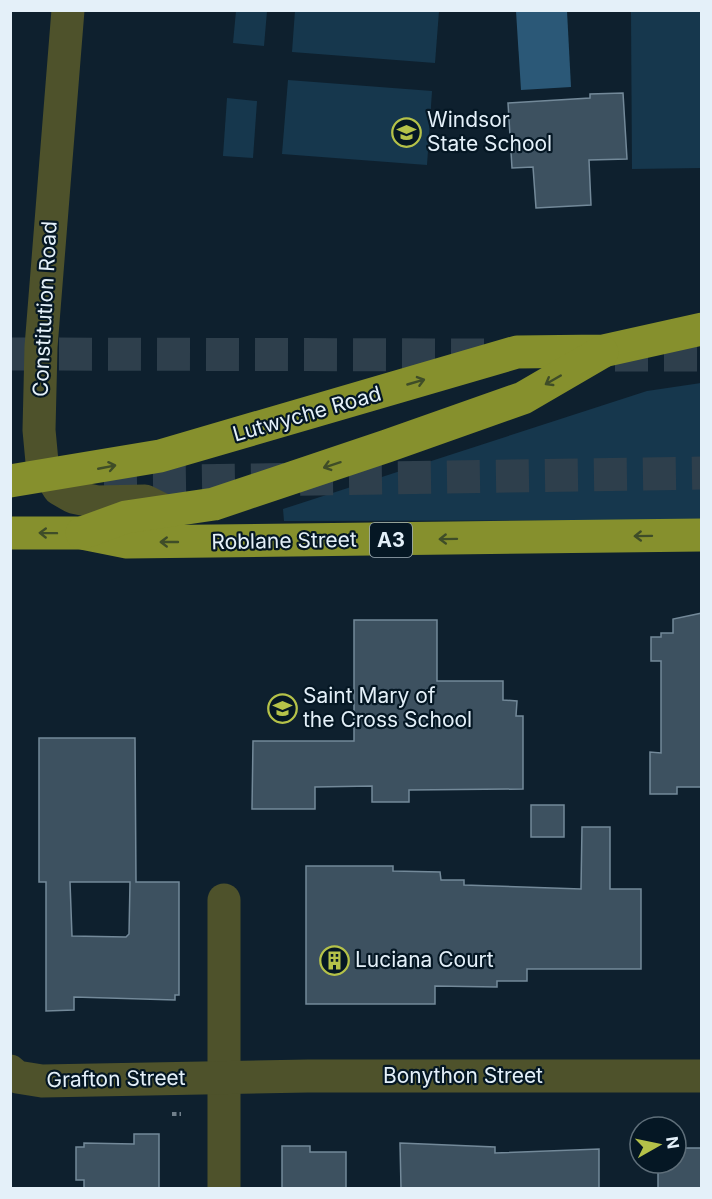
<svg xmlns="http://www.w3.org/2000/svg" width="712" height="1199" viewBox="0 0 712 1199" font-family="Inter,sans-serif">
<style>
.green{fill:#16374d}
.water{fill:#2b5877}
.building{fill:#3d5160;stroke:#738999;stroke-width:1.5;fill-rule:evenodd}
.lines{fill:none;stroke-linecap:round;stroke-linejoin:round}
.motorway-tunnel{stroke:#2e3f4c;stroke-width:33;stroke-dasharray:33 16;stroke-linecap:butt}
.path{stroke:#707f8b;stroke-width:4;stroke-dasharray:4.5 3;stroke-linecap:butt}
.minor{stroke:#4e522b;stroke-width:33}
.tertiary{stroke:#4e522b;stroke-width:33}
.trunk{stroke:#86902d;stroke-width:33}
.oneway{stroke:#3f4d28}
.labels{text-anchor:middle;stroke-width:4.5;stroke-linejoin:round;paint-order:stroke}
.shield{fill:#051724;stroke:#a1afb9;stroke-width:1.5}
.shield-label{font-size:20px;font-weight:bold;fill:#e4f0f9}
.poi-label{font-size:21px;fill:#e4f0f9;stroke:#051724;text-anchor:start}
.street-label{font-size:21px;fill:#e4f0f9;stroke:#051724}
</style>
<rect width="100%" height="100%" fill="#0e202e"/>
<g class="green">
<polygon points="236,11 267,11 264,46 233,43"/>
<polygon points="295,11 439,11 435,63 292,52"/>
<polygon points="631,11 701,11 701,168 632,169"/>
<polygon points="288,80 432,91 427,165 282,154"/>
<polygon points="227,98 257,101 253,158 223,156"/>
<polygon points="701,383 701,520 284,521 283,509 647,391"/>
</g>
<polygon class="water" points="516,11 567,11 571,87 521,90"/>
<g class="building">
<polygon points="623,93 627,159 589,160 591,205 536,208 533,167 512,168 508,103 590,98 590,94"/>
<polygon points="702,613 702,787 677,787 677,794 650,794 650,752 661,753 661,661 651,661 651,637 661,637 661,633 673,633 673,619"/>
<polygon points="354,620 437,620 437,681 503,681 503,700 517,701 516,716 523,716 523,789 409,790 409,802 372,802 372,786 315,787 315,809 252,809 253,741 354,741"/>
<path d="M39,738H135L136,882H179V995H175V1000L74,997V1010L46,1011V882H39ZM70,882H130L129,934L126,937L72,936Z"/>
<rect x="531" y="805" width="33" height="32"/>
<polygon points="582,827 610,827 610,889 641,889 641,969 527,969 527,981 497,981 497,987 435,986 435,1004 306,1004 306,866 393,866 393,871 440,872 441,880 464,880 464,885 581,889"/>
<polygon points="134,1134 159,1134 159,1188 84,1188 84,1180 76,1180 76,1147 84,1147 84,1143 134,1144"/>
<polygon points="400,1143 495,1147 495,1153 599,1149 599,1188 401,1188"/>
<polygon points="282,1146 310,1146 310,1152 346,1152 346,1188 282,1188"/>
<polygon points="676,1148 702,1148 702,1188 658,1188 658,1163 676,1163"/>
</g>
<g class="lines">
<g class="motorway-tunnel">
<polyline points="10,354 492,355"/>
<polyline points="615,355 702,355"/>
<polyline points="55,483 702,473"/>
</g>
<polyline class="path" points="172,1114 181,1114"/>
<g class="minor">
<polyline points="224,900 224,1188"/>
<polyline points="10,1071 17,1077 42,1081 308,1076 702,1076"/>
</g>
<polyline class="tertiary" points="68,10 41,347 39,430 42,462 59,489 73,497 97,502 145,501 163,510"/>
<g class="trunk">
<polyline points="10,481 160,456 517,352 603,351 702,329"/>
<polyline points="10,533 82,533 127,542 702,535"/>
<polyline points="82,533 126,517 214,504 387,446 523,398 602,352"/>
</g>
</g>
<defs><path id="oneway-shaft" d="M-6 0H5M1.5-3L5.5 0L1.5 3" fill="none" stroke-width="1.6" stroke-linecap="round" stroke-linejoin="round" transform="scale(1.5)"/></defs>
<g class="oneway">
<use href="#oneway-shaft" transform="translate(553 380) rotate(150)"/>
<use href="#oneway-shaft" transform="translate(416 382) rotate(-16)"/>
<use href="#oneway-shaft" transform="translate(332 465) rotate(162)"/>
<use href="#oneway-shaft" transform="translate(107 467) rotate(-11)"/>
<use href="#oneway-shaft" transform="translate(48 533) rotate(-179)"/>
<use href="#oneway-shaft" transform="translate(643 536) rotate(179)"/>
<use href="#oneway-shaft" transform="translate(448 539) rotate(179)"/>
<use href="#oneway-shaft" transform="translate(169 542) rotate(180)"/>
</g>
<defs>
<symbol id="school-ring" viewBox="-11 -11 22 22"><circle r="9.5" fill="#051724" stroke="#b5c249" stroke-width="1.5"/><path d="M0-5L7-2L0 1L-7-2ZM-4 1L0 2.5L4 1V4Q0 6-4 4Z" fill="#b5c249"/></symbol>
<symbol id="building-ring" viewBox="-11 -11 22 22"><circle r="9.5" fill="#051724" stroke="#b5c249" stroke-width="1.5"/><path d="M-4-6H4V6H1V3H-1V6H-4ZM-2.5-4.3h1.7v1.8h-1.7ZM.8-4.3h1.7v1.8H.8ZM-2.5-1h1.7V.8h-1.7ZM.8-1h1.7V.8H.8Z" fill="#b5c249"/></symbol>
</defs>
<g fill-rule="evenodd">
<use href="#school-ring" x="390" y="116" width="33" height="33"/>
<use href="#school-ring" x="266" y="692" width="33" height="33"/>
<use href="#building-ring" x="318" y="944" width="33" height="33"/>
</g>
<g class="labels">
<rect class="shield" x="370" y="523" width="42" height="34" rx="4.5"/>
<g class="shield-label">
<text x="391" y="547">A3</text>
</g>
<g class="poi-label">
<text x="427" y="127">Windsor<tspan x="427" dy="24">State School</tspan></text>
<text x="303" y="703">Saint Mary of<tspan x="303" dy="24">the Cross School</tspan></text>
<text x="355" y="967">Luciana Court</text>
</g>
<g class="street-label">
<text transform="translate(45 309) rotate(-87)" y="7">Constitution Road</text>
<text transform="translate(307 414) rotate(-16)" y="7">Lutwyche Road</text>
<text transform="translate(284 541) rotate(-1)" y="7">Roblane Street</text>
<text x="463" y="1083">Bonython Street</text>
<text transform="translate(116 1079) rotate(-1)" y="7">Grafton Street</text>
</g>
</g>
<rect width="712" height="1199" fill="none" stroke="#e4f0f9" stroke-width="24"/>
<g transform="translate(658 1145) rotate(81)"><circle r="28" fill="#051724" stroke="#5e6e79" stroke-width="1.5"/>
<path d="M0-4.5L10 22L0 15L-10 22Z" fill="#b5c249"/>
<text y="-9" font-size="16" font-weight="bold" text-anchor="middle" fill="#e4f0f9">N</text>
</g>
</svg>
